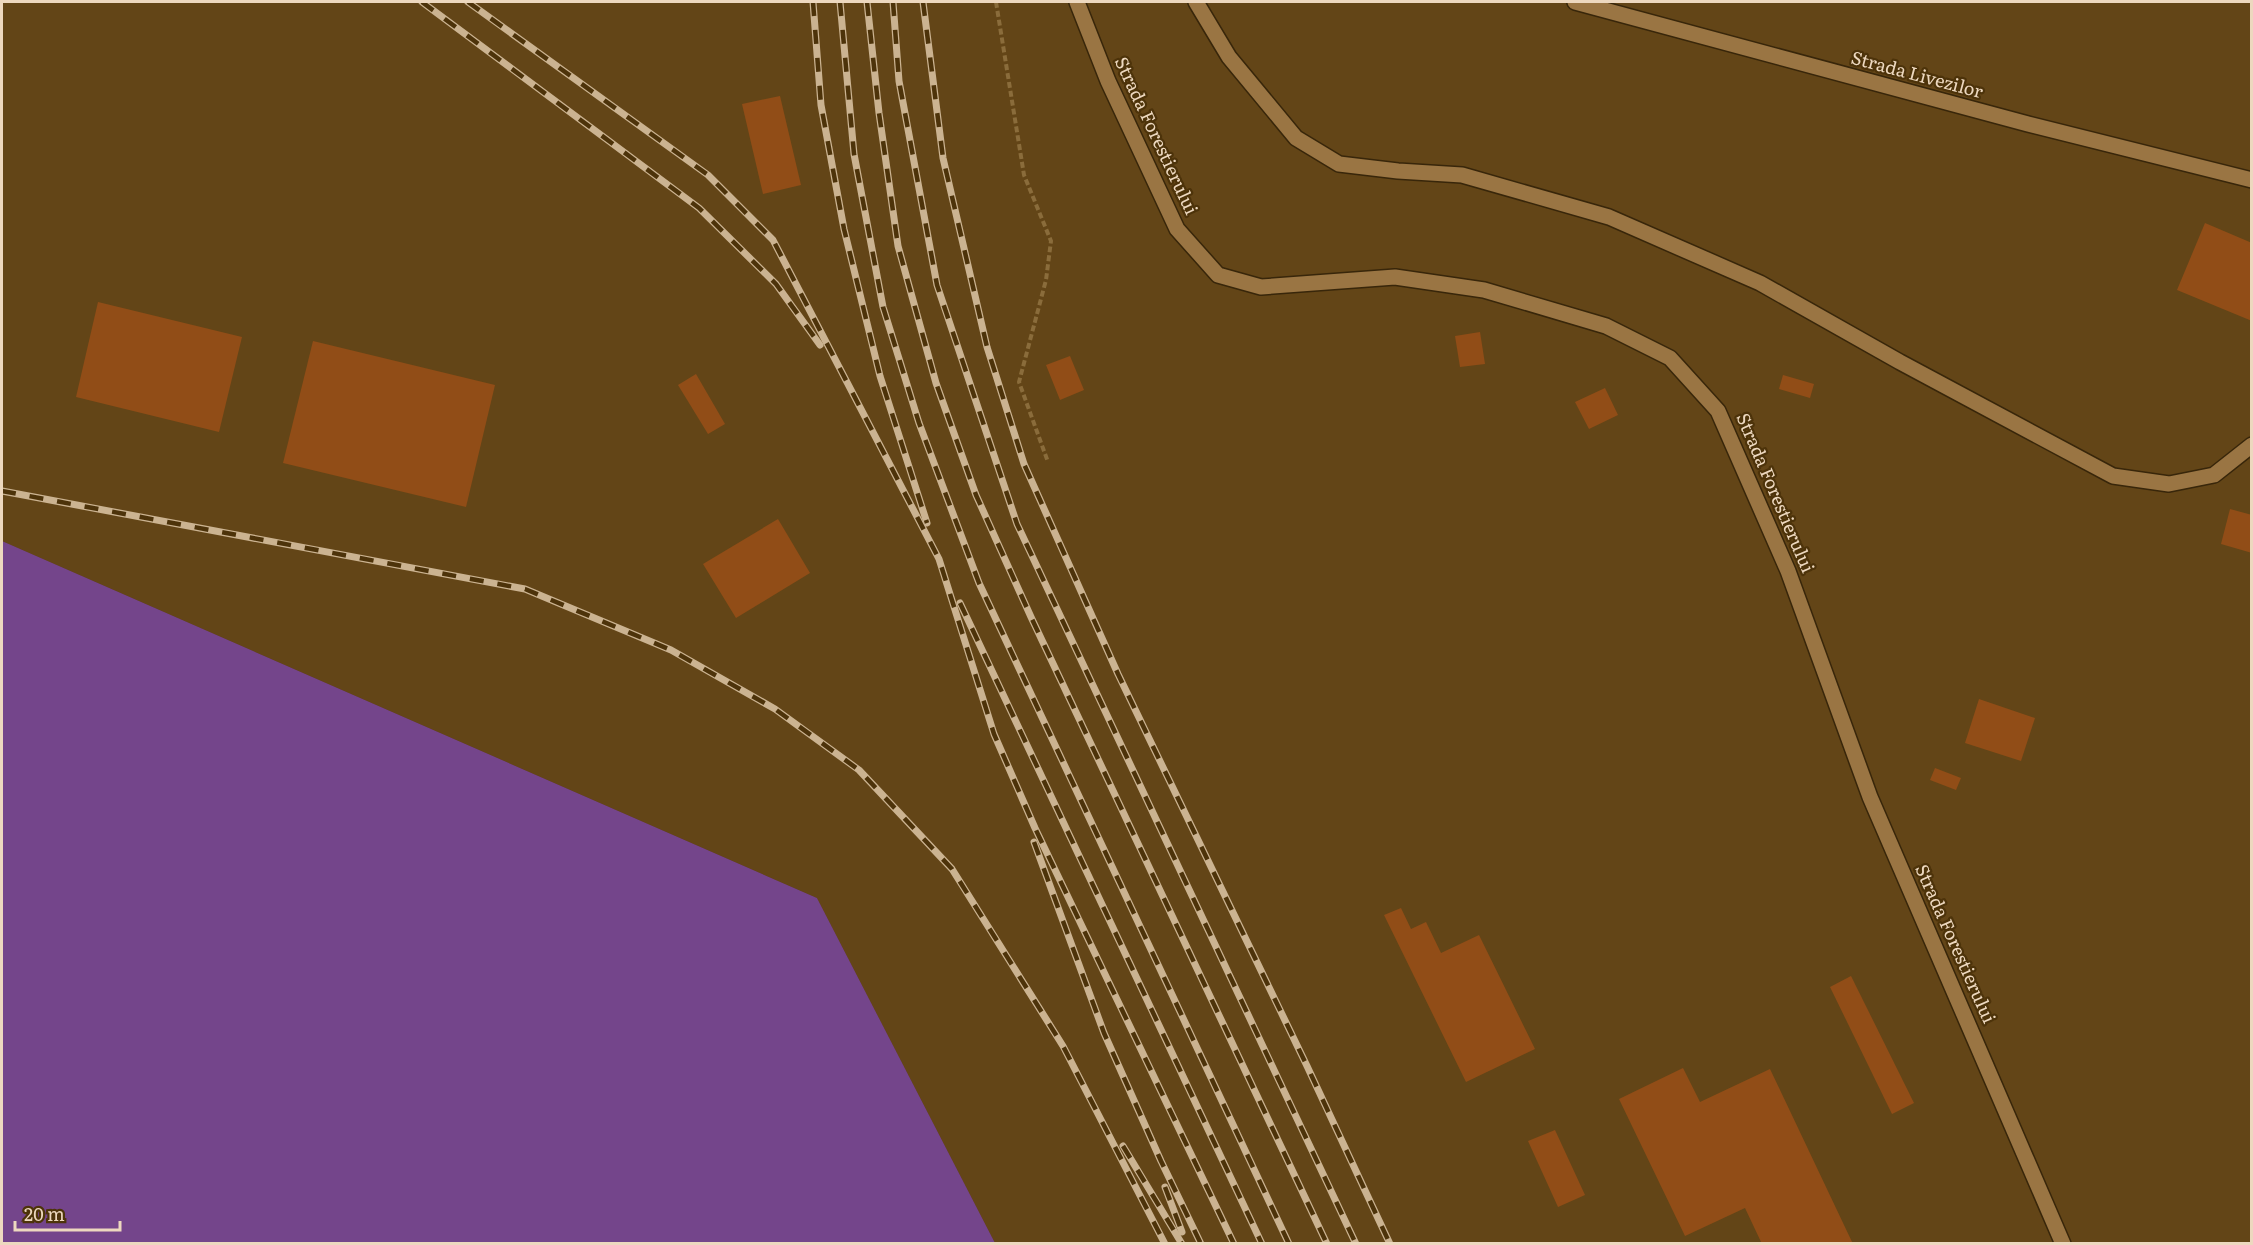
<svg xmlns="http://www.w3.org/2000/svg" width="2253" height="1245" viewBox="0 0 2253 1245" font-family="Literata,serif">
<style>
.built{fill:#634517}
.green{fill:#74458b}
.building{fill:#914d17}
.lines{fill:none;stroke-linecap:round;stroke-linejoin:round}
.service-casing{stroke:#38260a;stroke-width:18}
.minor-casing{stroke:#38260a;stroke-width:18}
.path{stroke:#8a6c3b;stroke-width:4;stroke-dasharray:6 3;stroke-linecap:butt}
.service{stroke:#9a7543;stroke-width:15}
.minor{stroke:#9a7543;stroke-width:15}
.rail-casing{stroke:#cbb391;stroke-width:7}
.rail{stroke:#4d330a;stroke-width:4.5;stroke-dasharray:14;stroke-linecap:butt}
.labels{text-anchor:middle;stroke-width:4.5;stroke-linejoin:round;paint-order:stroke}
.street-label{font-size:18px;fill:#edd8bf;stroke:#4d330a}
</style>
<rect width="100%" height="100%" fill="#5d3b00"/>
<polygon class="built" points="2,2 2251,2 2251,1243 995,1243 817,898 2,541"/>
<polygon class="green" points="2,541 817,898 995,1243 2,1243"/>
<g class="building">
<polygon points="780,96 801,185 763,194 742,104"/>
<polygon points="2205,223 2252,243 2252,321 2177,290"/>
<polygon points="98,302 242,337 219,432 76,397"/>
<polygon points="1480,332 1485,364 1460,367 1455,336"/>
<polygon points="313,341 495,385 466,507 283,463"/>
<polygon points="1070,356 1084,390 1060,400 1046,365"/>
<polygon points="696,374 725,424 708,434 678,385"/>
<polygon points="1783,375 1814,384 1810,398 1779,389"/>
<polygon points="1605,388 1618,415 1589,429 1575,402"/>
<polygon points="2230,509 2252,515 2252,553 2221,544"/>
<polygon points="778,519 810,573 736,618 703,564"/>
<polygon points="1979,699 2035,718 2021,761 1965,743"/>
<polygon points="1935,768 1961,778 1956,790 1930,780"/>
<polygon points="1401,908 1411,929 1426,922 1441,953 1479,935 1535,1049 1466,1082 1384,915"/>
<polygon points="1851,976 1914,1103 1892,1114 1830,987"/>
<polygon points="1683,1068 1700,1102 1770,1069 1853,1244 1762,1244 1745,1208 1685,1236 1619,1099"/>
<polygon points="1555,1130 1585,1195 1558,1207 1528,1141"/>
</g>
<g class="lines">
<defs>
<polyline id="service" points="1196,2 1229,57 1296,138 1339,164 1398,171 1462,175 1609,217 1760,283 1900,362 2113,476 2169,484 2214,475 2252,445"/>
<g id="minor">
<polyline points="1077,2 1108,81 1177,229 1218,275 1261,287 1395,277 1484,290 1606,326 1670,358 1718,411 1788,571 1870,797 2063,1244"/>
<polyline points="1575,2 2028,124 2252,180"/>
</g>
</defs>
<use href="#service" class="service-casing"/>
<use href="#minor" class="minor-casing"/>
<polyline class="path" points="996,2 1024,175 1051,241 1046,280 1019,382 1048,462"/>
<use href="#service" class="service"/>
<use href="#minor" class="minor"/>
<defs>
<g id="rail">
<polyline points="422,2 699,208 776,284 820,345"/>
<polyline points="468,2 708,175 773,240 939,559 994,734 1035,828 1234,1244"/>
<polyline points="813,2 821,105 844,229 880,376 927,523"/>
<polyline points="840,2 854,154 883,307 919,423 979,583 1289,1244"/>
<polyline points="867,2 879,113 898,246 936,383 976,495 1031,617 1327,1244"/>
<polyline points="893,2 899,81 937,285 1017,524 1356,1244"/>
<polyline points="923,2 943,158 987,347 1024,464 1118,674 1307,1066 1390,1244"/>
<polyline points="2,491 525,589 671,650 775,709 859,770 952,869 1063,1046 1165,1244"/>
<polyline points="960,603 1262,1244"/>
<polyline points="1034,842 1104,1033 1161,1161 1201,1244"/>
<polyline points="1123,1146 1182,1244"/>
<polyline points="1165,1187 1182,1232"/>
</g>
</defs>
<use href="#rail" class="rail-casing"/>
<use href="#rail" class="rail"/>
</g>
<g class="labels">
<g class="street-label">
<text transform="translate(1917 75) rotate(15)" y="6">Strada Livezilor</text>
<text transform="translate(1156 136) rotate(65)" y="6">Strada Forestierului</text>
<text transform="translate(1775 493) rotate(67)" y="6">Strada Forestierului</text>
<text transform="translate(1955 944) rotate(66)" y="6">Strada Forestierului</text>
</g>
</g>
<rect width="2253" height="1245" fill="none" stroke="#edd8bf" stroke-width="6"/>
<path d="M15 1221v9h105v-9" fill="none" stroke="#edd8bf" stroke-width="3"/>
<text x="24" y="1221" font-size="18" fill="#edd8bf" stroke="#4d330a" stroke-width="4.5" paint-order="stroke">20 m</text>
</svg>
